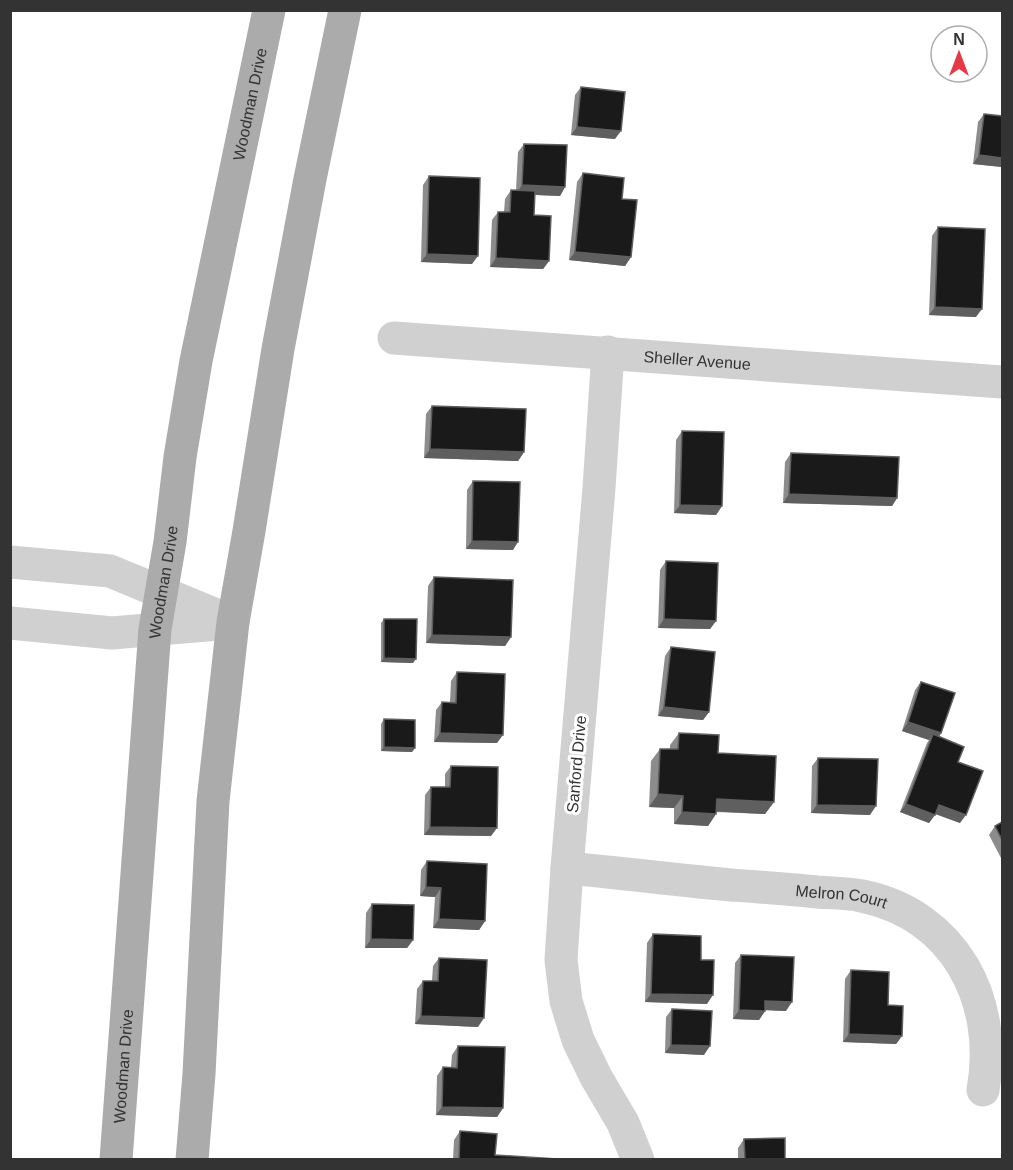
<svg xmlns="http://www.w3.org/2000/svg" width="1013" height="1170" viewBox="0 0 1013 1170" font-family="Arial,sans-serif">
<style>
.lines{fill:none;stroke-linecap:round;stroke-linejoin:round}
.street{stroke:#d0d0d0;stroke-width:33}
.primary{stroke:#ababab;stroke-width:33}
.wall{fill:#8c8c8c}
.shaded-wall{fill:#5f5f5f}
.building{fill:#1a1a1a;stroke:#5f5f5f;stroke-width:1.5}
.labels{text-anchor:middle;stroke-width:6;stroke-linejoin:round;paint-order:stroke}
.street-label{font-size:16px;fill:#333;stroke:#fff}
</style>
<rect width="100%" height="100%" fill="#fff"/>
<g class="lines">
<g class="street">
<path id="s1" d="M394,338L1002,382"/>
<polyline points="608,352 599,488 567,868 561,960 566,1001 578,1040 596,1077 623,1123 638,1160"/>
<polyline points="10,562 110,571 233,622"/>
<polyline points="10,623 112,633 230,623"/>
<path id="s2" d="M567,868C622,873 676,880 731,885C759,887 788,889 817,892C832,893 848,893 862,896C955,915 999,1001 983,1090"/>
</g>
<g class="primary">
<path id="s3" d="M116,1160L155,629L170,542L180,457L196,361L269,10"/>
<polyline points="192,1160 199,1074 213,801 233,622 249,531 278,349 310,179 345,10"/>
</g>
</g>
<g class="wall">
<polygon points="581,87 615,139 571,135 575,95"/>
<polygon points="984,114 1002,116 1002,167 973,164 978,122"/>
<polygon points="524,144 565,187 560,196 535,195 534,215 549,261 543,269 490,267 492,220 498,212 504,212 505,199 511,190 516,190 518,152"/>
<polygon points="583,173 622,199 631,257 625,266 569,260 577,182"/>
<polygon points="429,176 472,264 421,262 423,185"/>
<polygon points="938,227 976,317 929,315 932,236"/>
<polygon points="432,406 524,452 518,461 424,458 426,414"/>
<polygon points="682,431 722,506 716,515 674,513 676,440"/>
<polygon points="791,453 897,498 892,506 783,503 785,462"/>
<polygon points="473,481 513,550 466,549 467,490"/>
<polygon points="666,561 716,621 710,629 658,628 660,570"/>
<polygon points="434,577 511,637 505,646 426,643 428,586"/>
<polygon points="384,619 413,663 381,662 381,623"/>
<polygon points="671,647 709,712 703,720 658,716 665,656"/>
<polygon points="457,672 497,743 434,742 436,710 442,702 450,702 451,681"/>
<polygon points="921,682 941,733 939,737 958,762 960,823 935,814 929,823 900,812 927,743 929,740 902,731 915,690"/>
<polygon points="384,719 415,748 412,752 381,751 381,724"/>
<polygon points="679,733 718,753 774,802 765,814 716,812 716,814 708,826 674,824 674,808 649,807 651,761 660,749 670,749 670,745"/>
<polygon points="818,758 870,815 811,813 812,766"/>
<polygon points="451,766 491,836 424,835 425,795 431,787 445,787 445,774"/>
<polygon points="1002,822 1002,860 989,835 995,826"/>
<polygon points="427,861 485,921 479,930 433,928 435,897 420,896 421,870"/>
<polygon points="372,904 413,940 407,948 365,948 366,913"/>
<polygon points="653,934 701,960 707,1004 645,1002 647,943"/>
<polygon points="741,955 786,1011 765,1010 765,1011 759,1020 733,1019 735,963"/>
<polygon points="439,958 478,1027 415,1024 417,989 423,981 432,981 433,966"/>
<polygon points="851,970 888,1005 902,1036 896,1044 843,1042 845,979"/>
<polygon points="672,1009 704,1055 665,1053 666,1017"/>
<polygon points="458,1046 503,1108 497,1117 436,1115 437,1076 443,1067 451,1067 452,1055"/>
<polygon points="460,1131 495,1155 557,1160 453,1160 454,1140"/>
<polygon points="744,1139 785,1160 738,1160 738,1148"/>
</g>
<g class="shaded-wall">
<polygon points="577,127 621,131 615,139 571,135"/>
<polygon points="979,155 1002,158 1002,167 973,164"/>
<polygon points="522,185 565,187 560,196 516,194"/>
<polygon points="575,252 631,257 625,266 569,260"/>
<polygon points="427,254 478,256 472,264 421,262"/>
<polygon points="496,258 549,261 543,269 490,267"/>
<polygon points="935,307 982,309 976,317 929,315"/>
<polygon points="430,449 524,452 518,461 424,458"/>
<polygon points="789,494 897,498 892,506 783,503"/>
<polygon points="680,505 722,506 716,515 674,513"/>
<polygon points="472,541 518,542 513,550 466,549"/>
<polygon points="664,619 716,621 710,629 658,628"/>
<polygon points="432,635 511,637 505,646 426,643"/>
<polygon points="384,658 416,659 413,663 381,662"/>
<polygon points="664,707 709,712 703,720 658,716"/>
<polygon points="908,722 941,733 935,742 933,734 929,740 902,731"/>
<polygon points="440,733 503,735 497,743 434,742"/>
<polygon points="384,747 415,748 412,752 381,751"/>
<polygon points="658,794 683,796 674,808 649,807"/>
<polygon points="717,799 774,802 765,814 708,811"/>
<polygon points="906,804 935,815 929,823 900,812"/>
<polygon points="817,805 876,806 870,815 811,813"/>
<polygon points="939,805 966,815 960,823 933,813"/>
<polygon points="682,812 716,814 708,826 674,824"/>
<polygon points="430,827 497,828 491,836 424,835"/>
<polygon points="426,887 441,888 435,897 420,896"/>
<polygon points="439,919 485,921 479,930 433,928"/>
<polygon points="371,939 413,940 407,948 365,948"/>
<polygon points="651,994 713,995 707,1004 645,1002"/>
<polygon points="765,1001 792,1002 786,1011 760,1010"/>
<polygon points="739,1010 765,1011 759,1020 733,1019"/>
<polygon points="421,1016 484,1018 478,1027 415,1024"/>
<polygon points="849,1034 902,1036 896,1044 843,1042"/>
<polygon points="671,1045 710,1046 704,1055 665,1053"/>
<polygon points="442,1107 503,1108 497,1117 436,1115"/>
</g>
<g class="building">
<polygon points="581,87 625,92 621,131 577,127"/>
<polygon points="984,114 1002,116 1002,158 979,155"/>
<polygon points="524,144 567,145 565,187 522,185"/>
<polygon points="583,173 624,178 622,199 637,200 631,257 575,252"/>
<polygon points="429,176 480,178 478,256 427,254"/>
<polygon points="511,190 535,191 534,215 551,216 549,261 496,258 498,212 510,212"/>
<polygon points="938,227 985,229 982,309 935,307"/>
<polygon points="432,406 526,409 524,452 430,449"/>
<polygon points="682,431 724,432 722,506 680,505"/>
<polygon points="791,453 899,457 897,498 789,494"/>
<polygon points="473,481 520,482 518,542 472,541"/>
<polygon points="666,561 718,563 716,621 664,619"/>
<polygon points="434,577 513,580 511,637 432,635"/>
<polygon points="384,619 417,619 416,659 384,658"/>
<polygon points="671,647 715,652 709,712 664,707"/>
<polygon points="457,672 505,674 503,735 440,733 442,702 456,703"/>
<polygon points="921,682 955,693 941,733 908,722"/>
<polygon points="384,719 415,720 415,748 384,747"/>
<polygon points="679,733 719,735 718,753 776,756 774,802 717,799 716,814 682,812 683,796 658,794 660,749 678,749"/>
<polygon points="933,734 964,747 958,762 983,771 966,815 939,805 935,815 906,804"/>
<polygon points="818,758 878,759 876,806 817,805"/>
<polygon points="451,766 498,767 497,828 430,827 431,787 450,787"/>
<polygon points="1002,822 1002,840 995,826"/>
<polygon points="427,861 487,864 485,921 439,919 441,888 426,887"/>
<polygon points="372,904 414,905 413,940 371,939"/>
<polygon points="653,934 701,936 701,960 714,960 713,995 651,994"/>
<polygon points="741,955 794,957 792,1002 765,1001 765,1011 739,1010"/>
<polygon points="439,958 487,960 484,1018 421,1016 423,981 438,981"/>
<polygon points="851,970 889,972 888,1005 903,1006 902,1036 849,1034"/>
<polygon points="672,1009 712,1011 710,1046 671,1045"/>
<polygon points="458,1046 505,1047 503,1108 442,1107 443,1067 457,1068"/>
<polygon points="460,1131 497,1134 495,1155 557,1159 557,1160 459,1160"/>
<polygon points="785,1138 785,1160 745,1160 744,1139"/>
</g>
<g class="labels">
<g class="street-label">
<text dy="6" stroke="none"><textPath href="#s3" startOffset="1066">Woodman Drive</textPath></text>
<text dy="6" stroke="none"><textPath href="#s1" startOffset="304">Sheller Avenue</textPath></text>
<text dy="6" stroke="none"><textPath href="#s3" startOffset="580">Woodman Drive</textPath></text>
<text transform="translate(576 764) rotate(-85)" y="6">Sanford Drive</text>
<text dy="6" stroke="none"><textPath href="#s2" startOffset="276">Melron Court</textPath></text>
<text dy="6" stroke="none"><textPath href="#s3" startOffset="94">Woodman Drive</textPath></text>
</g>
</g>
<rect width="1013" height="1170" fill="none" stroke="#333333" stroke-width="24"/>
<g transform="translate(959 54)"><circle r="28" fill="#ffffff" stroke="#adadad" stroke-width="1.5"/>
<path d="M0-4.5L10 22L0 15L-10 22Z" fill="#e63946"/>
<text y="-9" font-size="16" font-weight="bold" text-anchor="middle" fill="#333333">N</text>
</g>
</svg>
